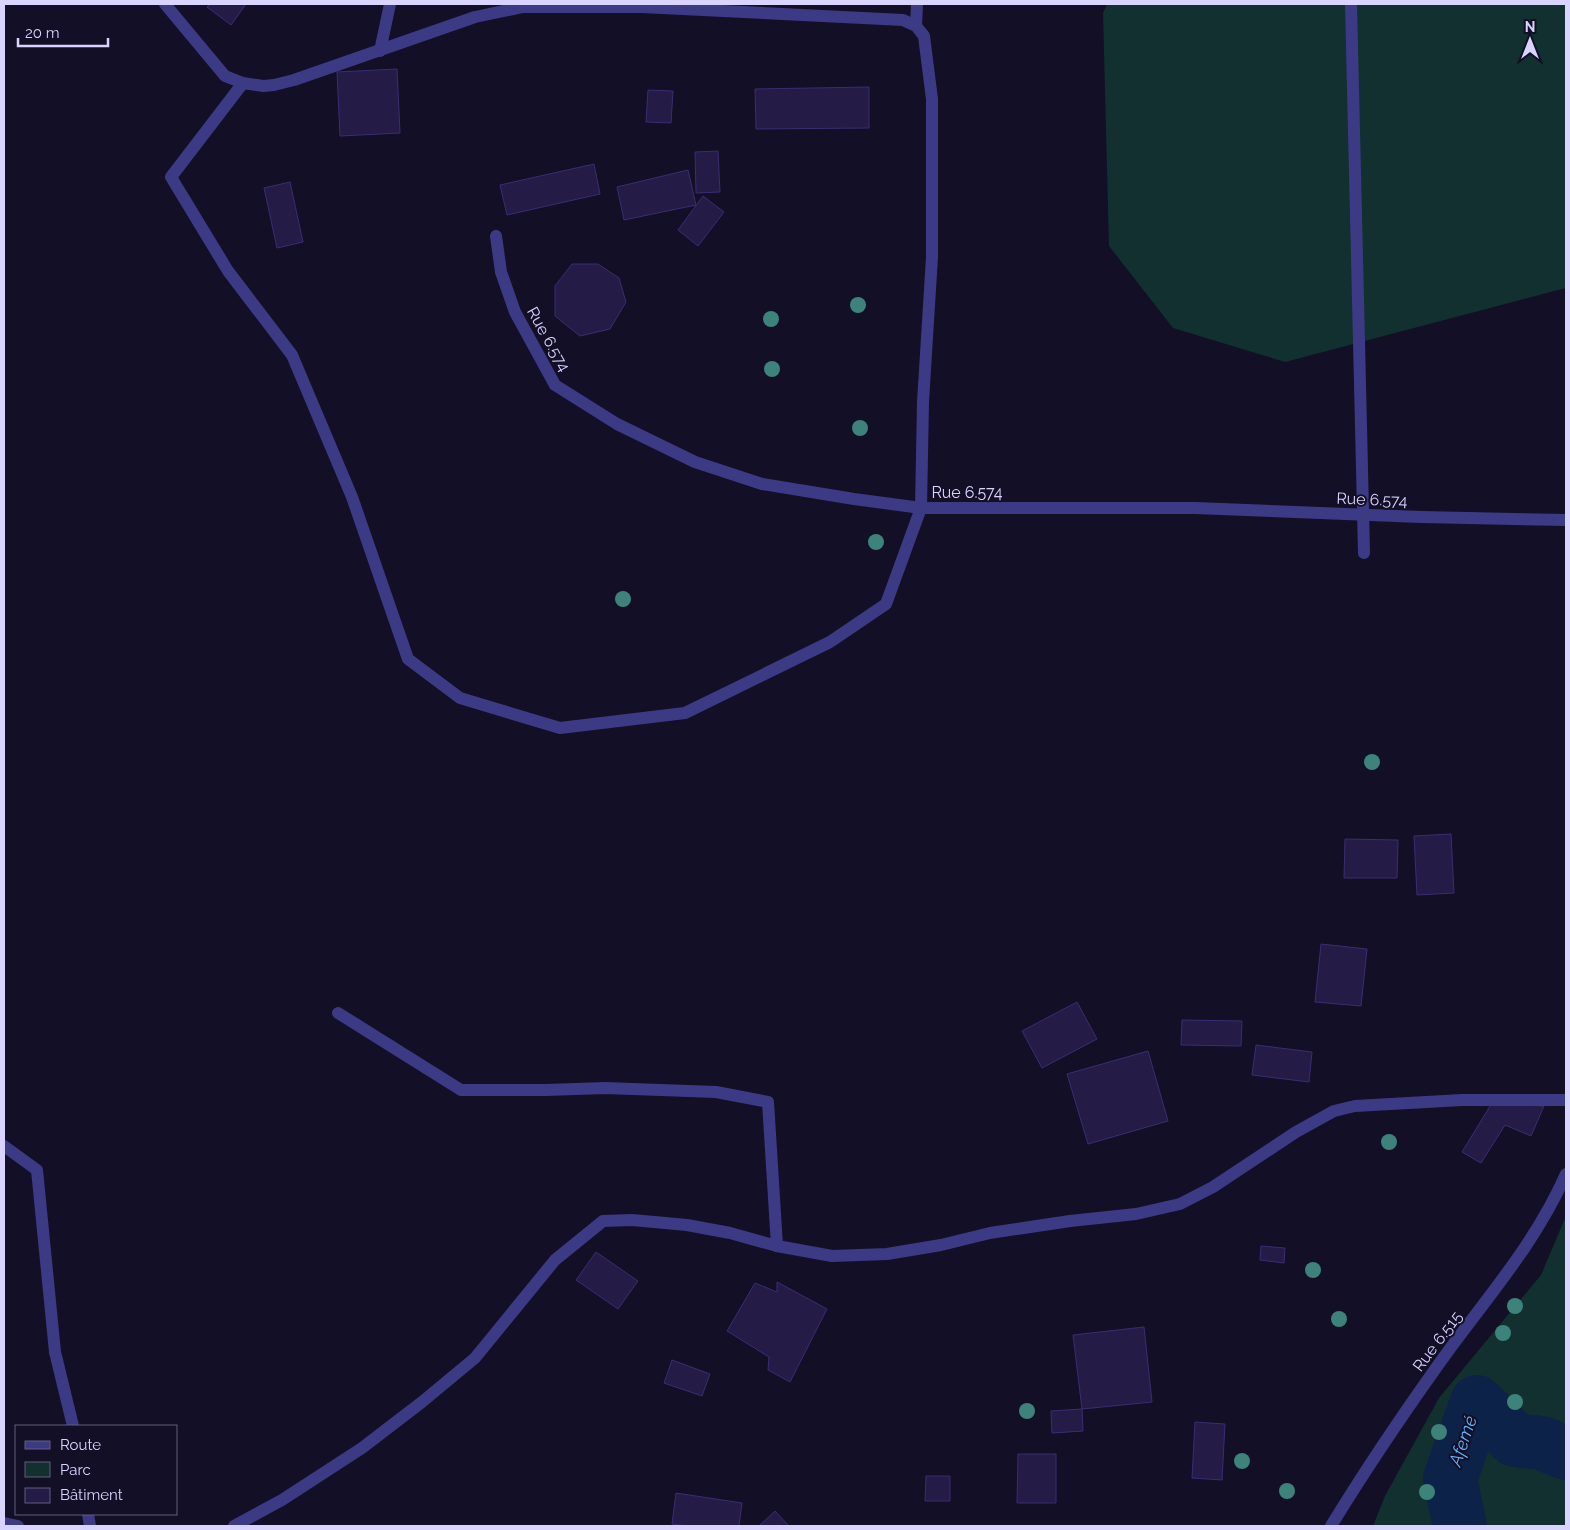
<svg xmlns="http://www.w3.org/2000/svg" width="1570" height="1530" viewBox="0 0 1570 1530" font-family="Raleway,sans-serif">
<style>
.green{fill:#12302f}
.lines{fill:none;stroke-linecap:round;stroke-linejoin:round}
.river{stroke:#0c2248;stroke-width:54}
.building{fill:#241b47;stroke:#3b2d73}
.minor{stroke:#3d3a85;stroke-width:12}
.tree{fill:#3d827b}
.labels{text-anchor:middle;stroke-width:4;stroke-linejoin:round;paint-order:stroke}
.street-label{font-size:16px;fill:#d9d4ff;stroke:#130f26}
.water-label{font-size:18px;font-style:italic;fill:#62b6ff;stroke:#130f26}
</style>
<rect width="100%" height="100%" fill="#130f26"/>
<g class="green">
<polygon points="1107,4 1566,4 1566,288 1285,362 1173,328 1109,246 1103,13"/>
<polygon points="1566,1216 1566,1526 1373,1526 1385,1496 1439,1398 1541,1275"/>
</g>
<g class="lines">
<polyline class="river" points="1460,1526 1450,1479 1477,1402 1515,1440 1542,1443 1566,1453"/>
</g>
<g class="building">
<polygon points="210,4 246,4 231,25 207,7"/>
<polygon points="397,69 400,133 340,136 337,72"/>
<polygon points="869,87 869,128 756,129 755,89"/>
<polygon points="648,90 673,91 671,123 646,122"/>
<polygon points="718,151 720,192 696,193 695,152"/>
<polygon points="594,164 600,194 507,215 500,185"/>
<polygon points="688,170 696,205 624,220 617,187"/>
<polygon points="290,182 303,242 277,248 264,188"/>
<polygon points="703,196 724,212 698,246 678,230"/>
<polygon points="572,264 598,264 619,278 626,302 610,329 580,336 555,316 555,286"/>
<polygon points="1451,834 1454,893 1417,895 1414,836"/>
<polygon points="1345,839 1398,840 1397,878 1344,878"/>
<polygon points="1321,944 1367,949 1361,1006 1315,1002"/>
<polygon points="1077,1002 1097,1039 1042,1068 1022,1031"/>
<polygon points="1182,1020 1242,1021 1241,1046 1181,1045"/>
<polygon points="1256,1045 1312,1052 1309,1082 1252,1075"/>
<polygon points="1148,1051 1168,1121 1088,1144 1067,1074"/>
<polygon points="1492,1103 1544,1106 1531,1136 1505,1125 1481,1163 1462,1152"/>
<polygon points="1261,1246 1285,1248 1284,1263 1260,1260"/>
<polygon points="596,1252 638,1281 618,1309 576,1280"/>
<polygon points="777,1282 827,1309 790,1382 768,1370 769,1357 727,1331 755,1283 777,1292"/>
<polygon points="1144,1327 1152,1402 1082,1409 1073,1335"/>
<polygon points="672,1360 710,1374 702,1396 664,1383"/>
<polygon points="1082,1409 1083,1431 1052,1433 1051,1411"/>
<polygon points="1195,1422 1225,1424 1222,1480 1192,1478"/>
<polygon points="1018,1454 1056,1454 1056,1503 1017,1503"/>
<polygon points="926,1476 950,1476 950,1501 925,1501"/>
<polygon points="676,1493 742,1503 739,1526 687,1526 672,1524"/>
<polygon points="775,1511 789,1526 759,1526"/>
</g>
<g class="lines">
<g class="minor">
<polyline points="165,4 225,76 243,83 263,86 274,85 294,80 475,17 523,7 642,7 903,20 916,26 924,36 932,99 932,257 923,402 921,508 886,604 830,642 685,713 560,728 460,698 408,659 352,497 292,355 228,271 171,177 243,83"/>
<polyline points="1351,4 1364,553"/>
<polyline points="916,26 917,4"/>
<polyline points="380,51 390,4"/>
<polyline points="496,236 501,272 515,312 555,385 617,424 695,462 762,484 854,499 921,508 1195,508 1421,517 1566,520"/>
<polyline points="338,1013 461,1090 546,1090 605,1088 716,1092 768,1102 777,1246"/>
<polyline points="4,1146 37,1170 55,1352 73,1426"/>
<polyline points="88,1514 90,1526"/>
<polyline points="4,1523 18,1526"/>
<polyline points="234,1526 282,1500 362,1448 422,1402 475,1358 555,1260 603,1221 632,1220 687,1225 730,1233 777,1246 832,1256 887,1254 941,1245 990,1233 1070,1221 1136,1214 1180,1204 1213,1187 1296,1132 1334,1111 1355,1106 1462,1100 1566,1100"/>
<path d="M1331,1526C1364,1472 1399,1420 1436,1368C1481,1304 1534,1247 1566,1174"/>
</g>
</g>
<g class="tree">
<circle cx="858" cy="305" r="8"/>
<circle cx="771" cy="319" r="8"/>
<circle cx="772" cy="369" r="8"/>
<circle cx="860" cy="428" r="8"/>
<circle cx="876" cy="542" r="8"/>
<circle cx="623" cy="599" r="8"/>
<circle cx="1372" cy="762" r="8"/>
<circle cx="1389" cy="1142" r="8"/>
<circle cx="1313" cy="1270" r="8"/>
<circle cx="1515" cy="1306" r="8"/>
<circle cx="1339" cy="1319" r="8"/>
<circle cx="1503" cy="1333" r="8"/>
<circle cx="1515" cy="1402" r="8"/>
<circle cx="1027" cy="1411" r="8"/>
<circle cx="1439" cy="1432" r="8"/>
<circle cx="1242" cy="1461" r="8"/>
<circle cx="1287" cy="1491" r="8"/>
<circle cx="1427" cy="1492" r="8"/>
</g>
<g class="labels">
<g class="street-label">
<text transform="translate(549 339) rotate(61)" y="6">Rue 6.574</text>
<text x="967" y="498">Rue 6.574</text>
<text transform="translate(1372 499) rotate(2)" y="6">Rue 6.574</text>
<text transform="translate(1437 1341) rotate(-53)" y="6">Rue 6.515</text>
</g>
<g class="water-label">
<text transform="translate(1463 1441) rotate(-71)" y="6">Afemé</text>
</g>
</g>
<rect width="1570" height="1530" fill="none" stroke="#d9d4ff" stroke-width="10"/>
<rect x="15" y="1425" width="162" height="90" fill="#130f26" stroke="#625e7d"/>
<rect x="25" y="1441" width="25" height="8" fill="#3d3a85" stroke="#625e7d"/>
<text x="60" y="1450" font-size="15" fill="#d9d4ff">Route</text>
<rect x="25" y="1462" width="25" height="15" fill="#12302f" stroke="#625e7d"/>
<text x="60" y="1475" font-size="15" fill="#d9d4ff">Parc</text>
<rect x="25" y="1488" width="25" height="15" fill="#241b47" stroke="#625e7d"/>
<text x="60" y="1500" font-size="15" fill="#d9d4ff">Bâtiment</text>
<g transform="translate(1530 40)" stroke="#130f26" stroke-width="4" paint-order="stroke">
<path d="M0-4L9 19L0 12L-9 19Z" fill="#d9d4ff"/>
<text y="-8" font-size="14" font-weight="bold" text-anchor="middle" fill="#d9d4ff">N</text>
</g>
<path d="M18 38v8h90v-8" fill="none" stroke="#d9d4ff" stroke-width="2.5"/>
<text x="25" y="38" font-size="15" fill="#d9d4ff" stroke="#130f26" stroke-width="4" paint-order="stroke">20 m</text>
</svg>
